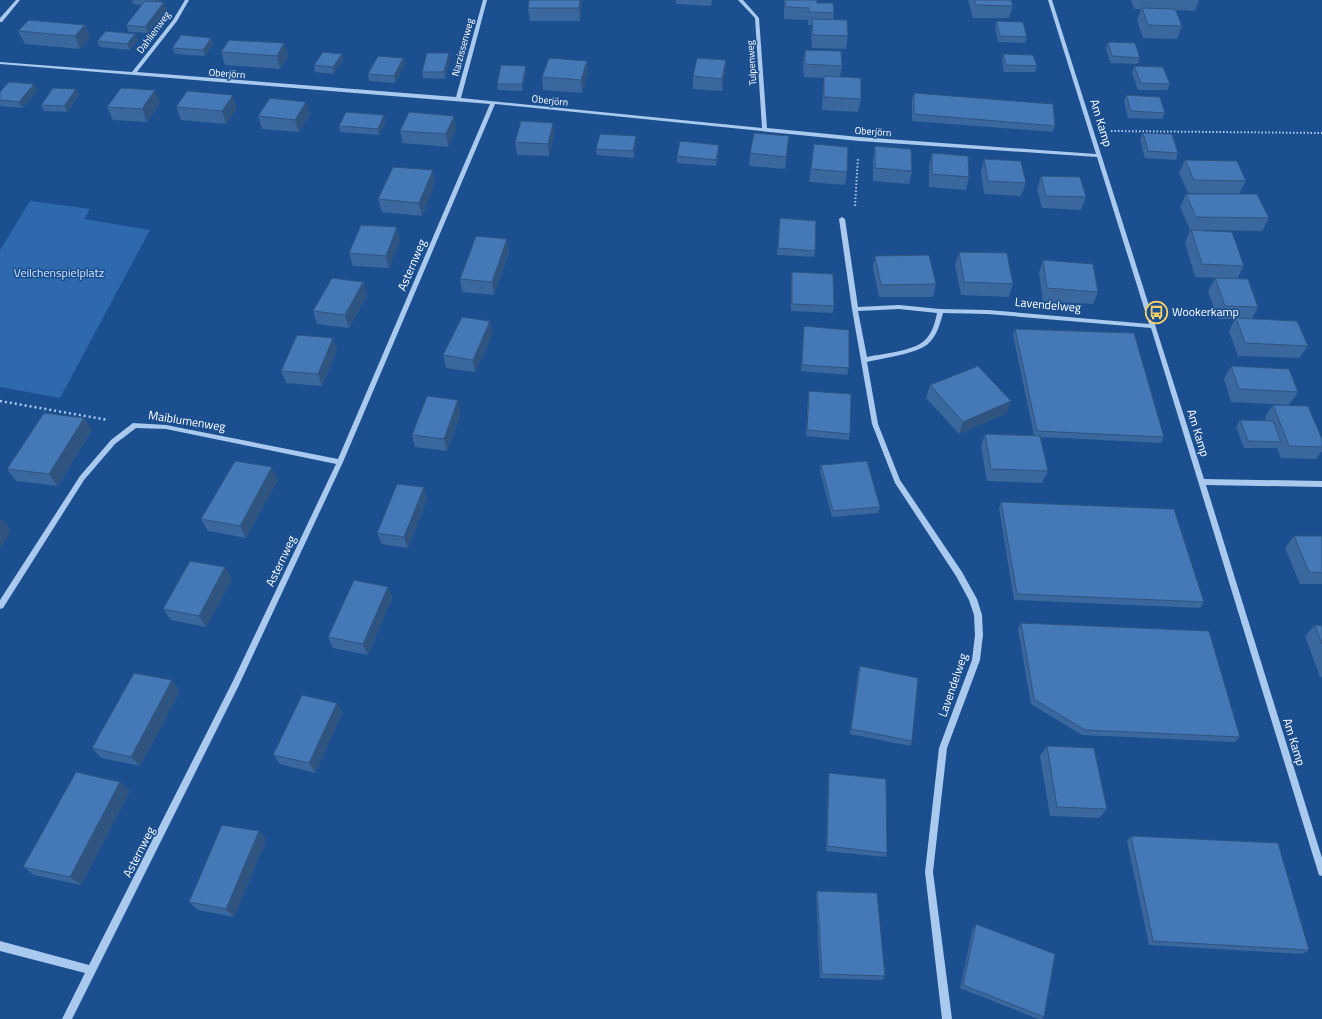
<svg xmlns="http://www.w3.org/2000/svg" width="1322" height="1019" viewBox="0 0 1322 1019" font-family="'Titillium Web',sans-serif">
<style>
.green{fill:#2e69ad}
.lines{fill:none;stroke-linecap:round;stroke-linejoin:round}
.path-far1{stroke:#a9c9ee;stroke-width:2;stroke-dasharray:1.5 2;stroke-linecap:butt}
.path{stroke:#a9c9ee;stroke-width:2.5;stroke-dasharray:2 3;stroke-linecap:butt}
.minor{fill:#a9c9ee;fill-rule:evenodd}
.wall{fill:#3a679d}
.shaded-wall{fill:#305480}
.building{fill:#4478b7;stroke:#305480}
.labels{text-anchor:middle;stroke-width:3;stroke-linejoin:round;paint-order:stroke}
.far-street-label{font-size:10px;fill:#fff;stroke:#1b4f8f}
.street-label{font-size:12px;fill:#fff;stroke:#1b4f8f}
.park-label{font-size:12px;fill:#cfe3fa;stroke:#1b4f8f}
.poi-label{font-size:12px;fill:#fff;stroke:#1b4f8f;text-anchor:start}
</style>
<rect width="100%" height="100%" fill="#1b4f8f"/>
<polygon class="green" points="30,201 90,209 84,219 150,230 60,398 0,387 0,250"/>
<g class="lines">
<g class="path-far1">
<polyline points="1111,131 1322,133"/>
<polyline points="855,206 858,157"/>
</g>
<polyline class="path" points="0,401 108,420"/>
<g class="minor">
<polygon points="16,0 20,0 2,22 0,22 0,18"/>
<path d="M185,0H189L177,21L137,72L456,97L483,0H487L461,98L762,128L755,18L738,0H743L759,18L767,128L859,137L1096,154L1048,0H1052L1204,479L1322,481V487L1206,485L1322,858V876L1319,875L1318,872L1151,328L988,314L943,313C940,324 937,336 928,344C916,354 883,358 867,362L878,424L900,480L962,572L977,599L982,615L983,635L980,660L947,748L933,872L952,1019H942L925,872L939,748L972,660L975,635L974,615L969,600L956,576L895,483L872,424L852,309L839,219L842,217L845,219L858,307L899,305L940,309L988,310L1149,324L1097,157L859,141L495,104L343,462L239,685L72,1019H62L85,973L0,951V941L89,965L233,681L336,464L166,429L136,428L115,444L84,480L3,608L0,609V600L80,476L111,440L133,423L166,425L338,459L490,104L0,64V62L132,72L173,20ZM899,309L937,313C935,323 932,334 924,341C913,351 881,354 867,357L858,311Z"/>
</g>
</g>
<g class="wall">
<polygon points="132,0 161,0 160,2 164,2 167,9 148,33 129,32 126,25 142,5 133,4"/>
<polygon points="529,0 582,0 580,21 530,21 528,8"/>
<polygon points="676,0 712,0 711,6 676,4"/>
<polygon points="784,0 817,0 817,3 834,13 833,20 848,36 846,49 812,48 811,32 812,25 808,25 808,20 784,19"/>
<polygon points="968,0 1011,0 1013,6 1009,18 973,18"/>
<polygon points="1131,0 1199,0 1195,11 1176,10 1182,26 1177,39 1143,38 1137,21 1141,9 1134,9"/>
<polygon points="996,21 1027,37 1025,43 998,42 995,28"/>
<polygon points="85,25 90,38 80,49 25,44 18,31"/>
<polygon points="135,34 138,40 130,50 100,47 97,41"/>
<polygon points="211,38 213,44 205,56 175,54 172,48"/>
<polygon points="1108,42 1140,58 1138,64 1110,63 1106,48"/>
<polygon points="284,43 288,56 280,69 225,65 221,52"/>
<polygon points="805,50 842,66 840,77 861,99 858,112 822,110 823,89 824,78 804,77 803,62"/>
<polygon points="1003,54 1037,66 1035,72 1004,72 1002,60"/>
<polygon points="403,58 405,64 395,83 369,81 368,74"/>
<polygon points="343,60 334,74 315,72 314,65"/>
<polygon points="450,60 445,79 423,78 422,72"/>
<polygon points="726,60 725,72 722,91 693,89 693,76"/>
<polygon points="587,61 588,73 582,93 543,90 542,77"/>
<polygon points="1134,66 1170,84 1167,90 1138,90 1132,73"/>
<polygon points="526,72 522,91 498,90 497,84"/>
<polygon points="34,84 37,91 22,108 0,106 0,92"/>
<polygon points="76,89 79,95 67,112 44,111 41,105"/>
<polygon points="914,93 1055,126 1053,132 912,121 912,99"/>
<polygon points="1126,95 1165,113 1162,119 1128,118 1124,101"/>
<polygon points="160,103 147,122 113,120 107,107"/>
<polygon points="176,107 237,108 226,124 181,120"/>
<polygon points="310,114 299,132 262,129 258,116"/>
<polygon points="386,121 379,135 340,132 339,126"/>
<polygon points="553,123 554,136 549,156 517,155 515,142"/>
<polygon points="456,129 448,147 403,143 400,131"/>
<polygon points="1143,133 1178,153 1176,160 1145,158 1140,139"/>
<polygon points="636,136 636,142 634,158 597,155 596,149"/>
<polygon points="814,144 847,172 845,185 809,182"/>
<polygon points="875,146 912,171 909,184 873,181 873,159"/>
<polygon points="788,149 785,169 749,166 750,153"/>
<polygon points="719,151 716,166 677,163 677,156"/>
<polygon points="932,153 969,177 966,190 929,187 929,166"/>
<polygon points="984,159 1026,183 1021,196 984,194 981,172"/>
<polygon points="1185,160 1246,181 1239,194 1188,193 1179,173"/>
<polygon points="433,170 435,183 422,216 382,212 378,199"/>
<polygon points="1041,176 1086,197 1081,210 1042,208 1037,189"/>
<polygon points="1186,194 1269,218 1262,231 1205,230 1244,266 1237,279 1258,307 1252,319 1308,346 1299,358 1238,356 1229,331 1235,319 1218,319 1208,291 1215,278 1217,278 1195,277 1185,243 1190,230 1180,207"/>
<polygon points="779,225 815,251 814,257 777,255"/>
<polygon points="507,239 509,252 494,295 462,292 460,279"/>
<polygon points="400,240 389,268 353,266 349,253"/>
<polygon points="959,252 1013,284 1009,297 961,295 955,265"/>
<polygon points="875,256 936,284 933,297 879,297 873,268"/>
<polygon points="1043,260 1098,292 1093,304 1043,301 1039,273"/>
<polygon points="792,272 834,306 833,313 791,311 791,279"/>
<polygon points="363,282 367,295 349,328 317,324 313,311"/>
<polygon points="804,326 849,368 847,375 801,371 803,333"/>
<polygon points="1015,329 1164,437 1161,443 1040,437 1048,471 1042,483 987,481 981,446 985,434 1034,435 1013,335"/>
<polygon points="493,334 475,372 446,368 443,355"/>
<polygon points="333,338 337,350 322,386 286,383 281,371"/>
<polygon points="1231,366 1298,392 1289,405 1231,402 1224,379"/>
<polygon points="930,385 1007,413 959,434 926,398"/>
<polygon points="809,391 850,434 849,440 806,436 808,397"/>
<polygon points="1273,405 1322,439 1322,451 1316,459 1281,458 1277,448 1244,448 1236,427 1240,420 1266,421 1265,417"/>
<polygon points="461,413 447,451 415,447 412,435"/>
<polygon points="92,430 58,486 16,481 7,469"/>
<polygon points="821,465 880,507 878,513 832,517 820,471"/>
<polygon points="278,480 246,538 208,531 201,519"/>
<polygon points="424,487 427,499 408,548 382,544 377,533"/>
<polygon points="1001,502 1204,602 1200,608 1014,600 999,508"/>
<polygon points="1294,536 1322,536 1322,584 1300,584 1285,548"/>
<polygon points="232,579 206,627 171,620 163,609"/>
<polygon points="388,587 392,598 368,655 333,648 328,637"/>
<polygon points="1021,623 1240,737 1235,742 1082,735 1031,704 1018,629"/>
<polygon points="1315,625 1322,626 1322,677 1320,677 1305,636"/>
<polygon points="860,666 912,741 910,746 850,734 858,672"/>
<polygon points="180,691 140,766 101,758 92,748"/>
<polygon points="337,703 342,713 315,773 280,764 273,755"/>
<polygon points="1047,746 1107,809 1099,818 1050,816 1040,756"/>
<polygon points="829,773 887,853 885,857 826,851 828,778"/>
<polygon points="120,782 130,791 81,885 34,875 23,867"/>
<polygon points="259,831 266,840 234,917 198,910 189,902"/>
<polygon points="1131,836 1309,950 1303,954 1149,945 1127,841"/>
<polygon points="817,891 885,976 882,980 820,978 816,895"/>
<polygon points="976,924 1044,1017 1042,1019 1038,1019 960,988 973,928"/>
</g>
<g class="shaded-wall">
<polygon points="155,0 161,0 157,6"/>
<polygon points="580,0 582,0 582,2 580,21 579,8"/>
<polygon points="164,2 167,9 148,33 145,27"/>
<polygon points="85,25 90,38 80,49 75,36"/>
<polygon points="135,34 138,40 130,50 127,44"/>
<polygon points="211,38 213,44 205,56 203,50"/>
<polygon points="284,43 288,56 280,69 277,56"/>
<polygon points="449,53 450,60 445,79 444,72"/>
<polygon points="342,54 343,60 334,74 333,67"/>
<polygon points="403,58 405,64 395,83 394,76"/>
<polygon points="726,60 725,72 722,91 722,79"/>
<polygon points="587,61 588,73 582,93 581,80"/>
<polygon points="526,66 526,72 522,91 522,84"/>
<polygon points="34,84 37,91 22,108 19,102"/>
<polygon points="76,89 79,95 67,112 64,106"/>
<polygon points="155,90 160,103 147,122 142,109"/>
<polygon points="233,95 237,108 226,124 222,111"/>
<polygon points="306,102 310,114 299,132 295,120"/>
<polygon points="384,115 386,121 379,135 378,129"/>
<polygon points="454,116 456,129 448,147 446,134"/>
<polygon points="553,123 554,136 549,156 548,144"/>
<polygon points="636,136 636,142 634,158 633,151"/>
<polygon points="789,136 788,149 785,169 786,157"/>
<polygon points="719,145 719,151 716,166 716,160"/>
<polygon points="433,170 435,183 422,216 419,203"/>
<polygon points="397,227 400,240 389,268 386,256"/>
<polygon points="507,239 509,252 494,295 492,282"/>
<polygon points="363,282 367,295 349,328 345,315"/>
<polygon points="490,321 493,334 475,372 473,360"/>
<polygon points="333,338 337,350 322,386 318,374"/>
<polygon points="458,400 461,413 447,451 444,439"/>
<polygon points="1011,401 1007,413 959,434 963,422"/>
<polygon points="84,418 92,430 58,486 49,474"/>
<polygon points="272,467 278,480 246,538 240,526"/>
<polygon points="424,487 427,499 408,548 404,537"/>
<polygon points="2,519 11,531 0,549 0,522"/>
<polygon points="225,567 232,579 206,627 199,616"/>
<polygon points="388,587 392,598 368,655 363,644"/>
<polygon points="172,680 180,691 140,766 131,757"/>
<polygon points="337,703 342,713 315,773 309,763"/>
<polygon points="120,782 130,791 81,885 70,877"/>
<polygon points="259,831 266,840 234,917 226,909"/>
</g>
<g class="building">
<polygon points="529,0 580,0 579,8 528,8"/>
<polygon points="785,0 817,0 817,3 833,3 834,13 809,12 809,8 785,7"/>
<polygon points="974,0 1011,0 1013,6 976,5"/>
<polygon points="145,1 164,2 145,27 126,25"/>
<polygon points="1142,8 1175,9 1182,26 1148,25"/>
<polygon points="812,19 847,20 848,36 813,35"/>
<polygon points="29,20 85,25 75,36 18,31"/>
<polygon points="996,21 1023,22 1027,37 1000,36"/>
<polygon points="106,31 135,34 127,44 97,41"/>
<polygon points="181,35 211,38 203,50 172,48"/>
<polygon points="229,40 284,43 277,56 221,52"/>
<polygon points="1108,42 1135,43 1140,58 1112,56"/>
<polygon points="805,50 841,51 842,66 805,64"/>
<polygon points="323,52 342,54 333,67 314,65"/>
<polygon points="427,53 449,53 444,72 422,72"/>
<polygon points="1003,54 1033,55 1037,66 1006,65"/>
<polygon points="378,56 403,58 394,76 368,74"/>
<polygon points="549,58 587,61 581,80 542,77"/>
<polygon points="697,58 726,60 722,79 693,76"/>
<polygon points="501,65 526,66 522,84 497,84"/>
<polygon points="1134,66 1163,67 1170,84 1141,83"/>
<polygon points="824,76 861,78 861,99 824,97"/>
<polygon points="9,82 34,84 19,102 0,100 0,92"/>
<polygon points="53,88 76,89 64,106 41,105"/>
<polygon points="121,88 155,90 142,109 107,107"/>
<polygon points="187,91 233,95 222,111 176,107"/>
<polygon points="914,93 1053,104 1055,126 914,114"/>
<polygon points="1126,95 1160,97 1165,113 1131,111"/>
<polygon points="270,98 306,102 295,120 258,116"/>
<polygon points="346,112 384,115 378,129 339,126"/>
<polygon points="409,112 454,116 446,134 400,131"/>
<polygon points="521,121 553,123 548,144 515,142"/>
<polygon points="754,133 789,136 786,157 750,153"/>
<polygon points="1143,133 1172,134 1178,153 1148,151"/>
<polygon points="600,134 636,136 633,151 596,149"/>
<polygon points="680,141 719,145 716,160 677,156"/>
<polygon points="814,144 848,147 847,172 811,169"/>
<polygon points="875,146 911,149 912,171 875,168"/>
<polygon points="932,153 968,156 969,177 932,174"/>
<polygon points="984,159 1021,161 1026,183 988,181"/>
<polygon points="1185,160 1237,161 1246,181 1194,180"/>
<polygon points="393,167 433,170 419,203 378,199"/>
<polygon points="1041,176 1080,177 1086,197 1046,196"/>
<polygon points="1186,194 1257,194 1269,218 1196,217"/>
<polygon points="780,218 816,221 815,251 778,248"/>
<polygon points="361,225 397,227 386,256 349,253"/>
<polygon points="1191,230 1232,232 1244,266 1202,264"/>
<polygon points="476,236 507,239 492,282 460,279"/>
<polygon points="959,252 1007,253 1013,284 964,282"/>
<polygon points="929,255 936,284 881,285 875,256"/>
<polygon points="1043,260 1093,264 1098,292 1047,288"/>
<polygon points="792,272 833,274 834,306 792,304"/>
<polygon points="332,278 363,282 345,315 313,311"/>
<polygon points="1215,278 1248,279 1258,307 1225,306"/>
<polygon points="462,317 490,321 473,360 443,355"/>
<polygon points="1236,318 1297,321 1308,346 1245,343"/>
<polygon points="804,326 849,330 849,368 802,365"/>
<polygon points="1015,329 1134,333 1164,437 1037,431"/>
<polygon points="297,335 333,338 318,374 281,371"/>
<polygon points="978,366 1011,401 963,422 930,385"/>
<polygon points="1231,366 1289,369 1298,392 1239,389"/>
<polygon points="809,391 851,394 850,434 807,430"/>
<polygon points="427,396 458,400 444,439 412,435"/>
<polygon points="1273,405 1308,406 1322,439 1322,447 1289,446"/>
<polygon points="44,413 84,418 49,474 7,469"/>
<polygon points="1240,420 1273,421 1281,442 1248,441"/>
<polygon points="985,434 1040,436 1048,471 991,469"/>
<polygon points="235,461 272,467 240,526 201,519"/>
<polygon points="867,461 880,507 833,511 821,465"/>
<polygon points="397,484 424,487 404,537 377,533"/>
<polygon points="1001,502 1174,509 1204,602 1017,594"/>
<polygon points="1294,536 1322,536 1322,573 1309,572"/>
<polygon points="190,561 225,567 199,616 163,609"/>
<polygon points="354,580 388,587 363,644 328,637"/>
<polygon points="1021,623 1209,631 1240,737 1085,730 1034,699"/>
<polygon points="1315,625 1322,626 1322,644"/>
<polygon points="860,666 918,678 912,741 851,729"/>
<polygon points="134,673 172,680 131,757 92,748"/>
<polygon points="302,695 337,703 309,763 273,755"/>
<polygon points="1047,746 1094,748 1107,809 1057,807"/>
<polygon points="76,772 120,782 70,877 23,867"/>
<polygon points="829,773 886,779 887,853 827,846"/>
<polygon points="222,825 259,831 226,909 189,902"/>
<polygon points="1131,836 1278,843 1309,950 1153,941"/>
<polygon points="817,891 877,893 885,976 822,974"/>
<polygon points="976,924 1055,954 1044,1017 963,985"/>
</g>
<defs>
<symbol id="bus-ring" viewBox="-11 -11 22 22"><circle r="9.5" fill="#1b4f8f" stroke="#ffd166" stroke-width="1.5"/><path d="M-5-6H5V4H4V6H2V4H-2V6H-4V4H-5ZM-3.5-4V0h7V-4ZM-3.5 1.2v1.5H-2V1.2ZM2 1.2v1.5H3.5V1.2Z" fill="#ffd166"/></symbol>
</defs>
<g fill-rule="evenodd">
<use href="#bus-ring" x="1144" y="300" width="25" height="25"/>
</g>
<g class="labels">
<g class="far-street-label">
<text transform="translate(153 32) rotate(-54)" y="4">Dahlienweg</text>
<text transform="translate(462 47) rotate(-75)" y="4">Narzissenweg</text>
<text transform="translate(751 63) rotate(-94)" y="4">Tulpenweg</text>
<text transform="translate(227 73) rotate(4)" y="4">Oberjörn</text>
<text transform="translate(550 100) rotate(6)" y="4">Oberjörn</text>
<text transform="translate(873 131) rotate(4)" y="4">Oberjörn</text>
</g>
<g class="street-label">
<text transform="translate(1101 123) rotate(73)" y="4">Am Kamp</text>
<text transform="translate(412 265) rotate(-67)" y="4">Asternweg</text>
<text transform="translate(1048 305) rotate(5)" y="4">Lavendelweg</text>
<text transform="translate(187 421) rotate(9)" y="4">Maiblumenweg</text>
<text transform="translate(1198 433) rotate(73)" y="4">Am Kamp</text>
<text transform="translate(281 561) rotate(-65)" y="4">Asternweg</text>
<text transform="translate(953 685) rotate(-71)" y="4">Lavendelweg</text>
<text transform="translate(1294 742) rotate(73)" y="4">Am Kamp</text>
<text transform="translate(139 852) rotate(-63)" y="4">Asternweg</text>
</g>
<g class="park-label">
<text x="59" y="277">Veilchenspielplatz</text>
</g>
<g class="poi-label">
<text x="1172" y="316">Wookerkamp</text>
</g>
</g>
</svg>
